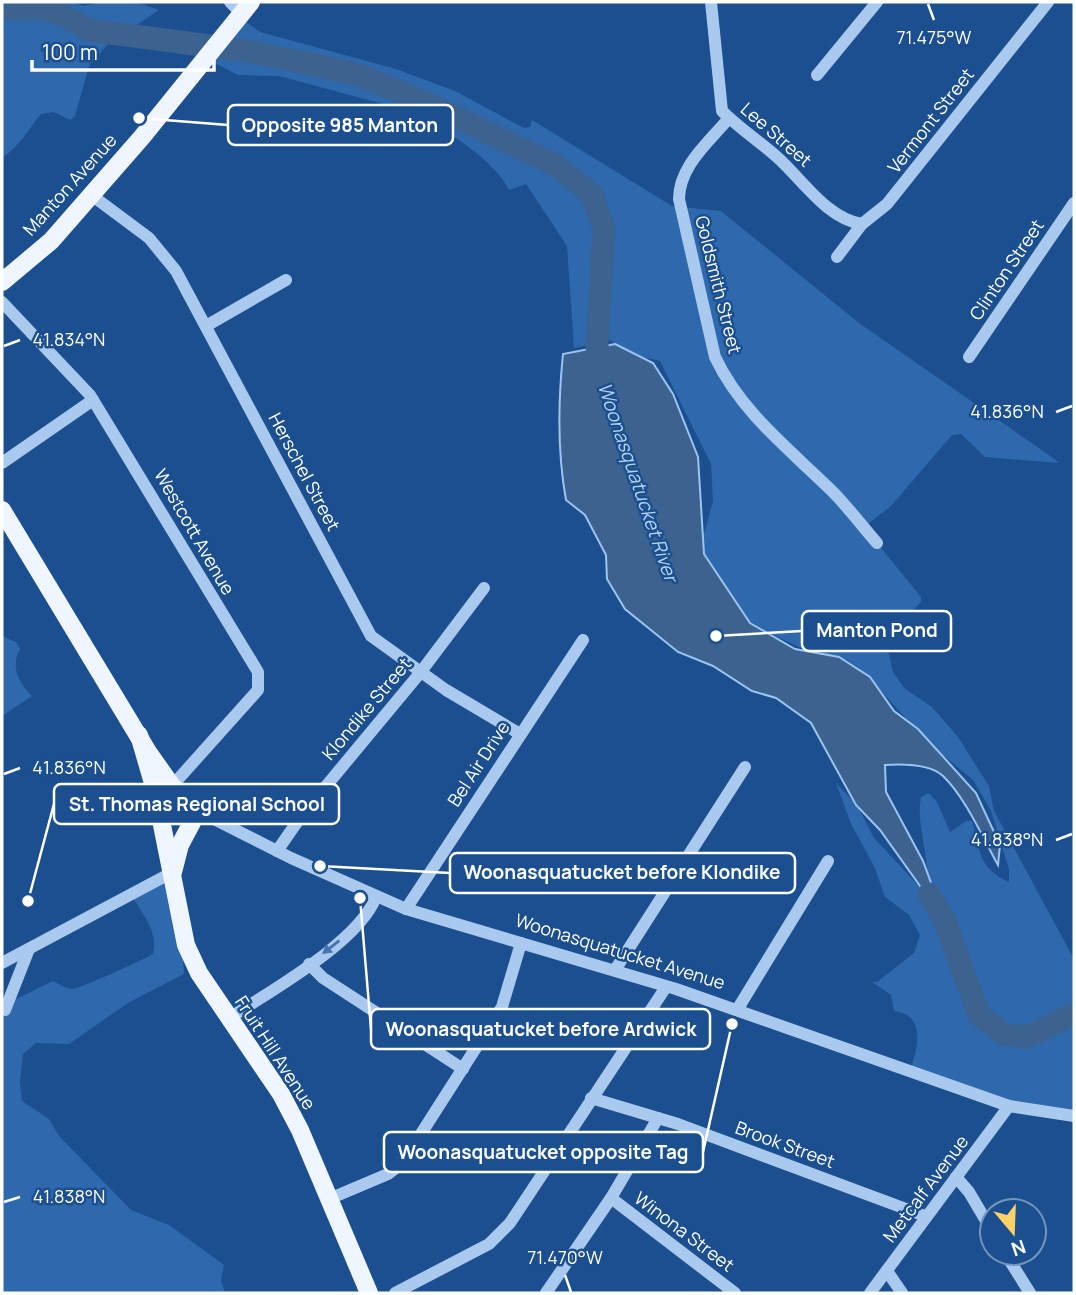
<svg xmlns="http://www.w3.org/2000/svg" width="1076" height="1295" viewBox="0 0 1076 1295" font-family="Manrope,sans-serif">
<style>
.green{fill:#2e69ad}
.water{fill:#3c6290;stroke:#9cc4f0;stroke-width:2}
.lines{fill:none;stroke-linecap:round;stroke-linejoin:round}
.river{stroke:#3c6290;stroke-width:23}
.minor{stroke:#a9c9ee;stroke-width:12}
.major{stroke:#f0f6ff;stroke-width:18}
.oneway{fill:#4674ac}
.ticks{fill:none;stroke:#fff;stroke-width:2.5}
.labels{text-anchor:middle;stroke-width:5;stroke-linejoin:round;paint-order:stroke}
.street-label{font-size:18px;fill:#fff;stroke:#1b4f8f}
.water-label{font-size:19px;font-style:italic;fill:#b5d3f5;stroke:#1b4f8f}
.ticks-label{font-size:18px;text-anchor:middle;fill:#fff;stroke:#1b4f8f;stroke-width:5;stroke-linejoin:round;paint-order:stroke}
.leader{fill:none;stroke:#fff;stroke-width:2.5}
.callout-dot{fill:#fff;stroke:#1b4f8f;stroke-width:2.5}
.callout{fill:#1b4f8f;stroke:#fff;stroke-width:2.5}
.callout-label{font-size:19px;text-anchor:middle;font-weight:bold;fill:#fff}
</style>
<rect width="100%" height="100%" fill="#1b4f8f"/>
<g class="green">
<path d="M2,2H71L84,6L101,2H136L159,10L107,45L89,66L75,116L70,120L54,112L41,114C27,131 20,146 2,158Z"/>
<path d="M234,13L260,32L396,69L455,91L524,128L530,127L532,120L672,206L721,211L859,323L1056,460L1058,463L985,457L961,434L952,435L891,506L864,527L921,597V602L897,626L882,634L874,642L889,654L893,672L904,688L932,707L958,737L989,786L994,811L1074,959V1114L1004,1102L911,1068C918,1047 926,1015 894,1011L891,995L872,982H877L914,953L920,935L909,915L885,897L874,866L851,824L836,783L857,805L874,838L917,884L927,877C928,851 916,823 921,797L929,793L937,802L950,832L966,821H972C982,850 975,866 1009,882V869L991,811L973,780L927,742L866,674L847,660L801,648L761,629L748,620L708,573L701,545L713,501L711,464L660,361L622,352L611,340L574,348L567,246L526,184L509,190C495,160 443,128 413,112L279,76L238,75L205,58Z"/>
<path d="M2,636L16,642L20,649C10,667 19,683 32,696L2,716Z"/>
<path d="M166,875L187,950L183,960L184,974L128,1003L69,1044L36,1043L23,1054L20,1082L22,1101L49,1119L59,1136L131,1210L169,1225L224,1265L221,1281L225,1293H2V1006L53,981C59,984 66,989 73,989C78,989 146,959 153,954C159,930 141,913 130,893Z"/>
</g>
<path class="water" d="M615,344L653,363L673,394L698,457L704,554L750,623L795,649L839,657L870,677L894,711L918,729L976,793L1000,845L998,865C983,838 965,797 943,776C930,764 901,764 885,765L886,792L923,861L945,921L880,830L856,805L811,723L776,698L752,691L713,666L678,652L625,609L607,579L606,555L585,515L566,500C557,451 558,403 563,354Z"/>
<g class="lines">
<g class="river">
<polyline points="2,9 45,9 65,16 88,30 248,51 356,74 431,105 555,165 592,194 604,229 597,347 601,377"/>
<polyline points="929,894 945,921 979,1015 1004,1034 1027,1037 1074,1014"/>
</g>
<g class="minor">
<polyline points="230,2 240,12"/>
<path d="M711,2L722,111C739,128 759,141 777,157C802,179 827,219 862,224"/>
<polyline points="817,75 877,2"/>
<path d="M729,118C709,142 679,166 679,199L715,357C741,412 789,449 831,490C848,507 862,526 877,543"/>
<polyline points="90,194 149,238 176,271 371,636 446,690 520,734"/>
<polyline points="837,257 862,224 887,204 1048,2"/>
<polyline points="2,302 90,395 258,672 258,690 172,786"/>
<polyline points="206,326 286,280"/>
<polyline points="969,357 1074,203"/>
<polyline points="2,463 93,400"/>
<polyline points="198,811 291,858 406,909 676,989 1009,1106 1074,1116"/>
<polyline points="277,851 302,815 420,673 484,588"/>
<polyline points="406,909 583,640"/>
<polyline points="2,963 173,872"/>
<polyline points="309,964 323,978 463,1069"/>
<polyline points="615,970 745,767"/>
<polyline points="5,1010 29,949"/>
<polyline points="737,1010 828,861"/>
<path d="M228,1019C270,991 358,943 376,897"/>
<polyline points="591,1098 678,1124 925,1216"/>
<polyline points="956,1177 969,1192 992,1231"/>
<polyline points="611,1198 735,1293"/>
<polyline points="329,1199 388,1174 403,1162 502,1007 521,943"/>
<polyline points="1005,1253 1030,1293"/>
<polyline points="887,1271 902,1293"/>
<polyline points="395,1293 489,1244 510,1223 666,987"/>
<polyline points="546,1293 611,1198 658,1118"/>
<polyline points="870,1293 1009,1106"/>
</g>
<g class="major">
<polyline points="2,282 51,241 142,137 251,2"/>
<polyline points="2,510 148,752 172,786 198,811 180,845 173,872"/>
<polyline points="139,735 155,790 186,945 199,973 281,1094 300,1130 369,1293"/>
</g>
</g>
<defs><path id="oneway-solid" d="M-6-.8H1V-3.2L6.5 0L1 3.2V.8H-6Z" transform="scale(1.75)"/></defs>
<use class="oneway" href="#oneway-solid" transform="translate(331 947) rotate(142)"/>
<path class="ticks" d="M928,4L934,20M4,346L20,340M1056,412L1072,406M4,774L20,768M1056,840L1072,834M4,1202L20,1197M565,1275L571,1292"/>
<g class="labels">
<g class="street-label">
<text transform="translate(931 121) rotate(-52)" y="6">Vermont Street</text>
<text transform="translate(776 135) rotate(41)" y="6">Lee Street</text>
<text transform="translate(70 185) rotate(-48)" y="6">Manton Avenue</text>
<text transform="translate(1007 270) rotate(-56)" y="6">Clinton Street</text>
<text transform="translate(718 285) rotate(76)" y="6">Goldsmith Street</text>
<text transform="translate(304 472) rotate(62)" y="6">Herschel Street</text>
<text transform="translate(194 532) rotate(60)" y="6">Westcott Avenue</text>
<text transform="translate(367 709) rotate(-50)" y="6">Klondike Street</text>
<text transform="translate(479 764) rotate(-57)" y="6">Bel Air Drive</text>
<text transform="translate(620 952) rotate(17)" y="6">Woonasquatucket Avenue</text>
<text transform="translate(275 1053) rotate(57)" y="6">Fruit Hill Avenue</text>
<text transform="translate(785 1145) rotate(20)" y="6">Brook Street</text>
<text transform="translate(926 1189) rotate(-53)" y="6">Metcalf Avenue</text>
<text transform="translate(684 1232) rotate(37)" y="6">Winona Street</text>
</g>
<g class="water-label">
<text transform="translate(638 482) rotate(71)" y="7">Woonasquatucket River</text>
</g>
</g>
<g class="ticks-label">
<text x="934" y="44">71.475°W</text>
<text x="69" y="346">41.834°N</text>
<text x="1007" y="418">41.836°N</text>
<text x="69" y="774">41.836°N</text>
<text x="1007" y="846">41.838°N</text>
<text x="69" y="1203">41.838°N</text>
<text x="565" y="1264">71.470°W</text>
</g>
<path class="leader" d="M139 118L228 125M716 636L802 631M28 901L54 804M320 866L450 873M360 898L371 1029M732 1024L703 1152"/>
<g class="callout-dot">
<circle cx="139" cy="118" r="7"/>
<circle cx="716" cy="636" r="7"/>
<circle cx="28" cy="901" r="7"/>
<circle cx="320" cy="866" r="7"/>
<circle cx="360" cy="898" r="7"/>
<circle cx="732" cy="1024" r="7"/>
</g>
<g class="callout">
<rect x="228" y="105" width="225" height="40" rx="7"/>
<rect x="802" y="611" width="149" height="40" rx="7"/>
<rect x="54" y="784" width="285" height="40" rx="7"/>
<rect x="450" y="853" width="345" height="40" rx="7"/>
<rect x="371" y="1009" width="339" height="40" rx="7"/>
<rect x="384" y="1132" width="319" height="40" rx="7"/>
</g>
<g class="callout-label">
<text x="340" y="132">Opposite 985 Manton</text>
<text x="877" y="637">Manton Pond</text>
<text x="197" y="811">St. Thomas Regional School</text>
<text x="622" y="879">Woonasquatucket before Klondike</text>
<text x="541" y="1036">Woonasquatucket before Ardwick</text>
<text x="543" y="1159">Woonasquatucket opposite Tag</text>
</g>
<rect width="1076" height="1295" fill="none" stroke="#ffffff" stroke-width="7"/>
<g transform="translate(1013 1232) rotate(161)"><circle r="33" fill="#1b4f8f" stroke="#7695bc" stroke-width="2"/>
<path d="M0-5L12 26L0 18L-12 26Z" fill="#ffd166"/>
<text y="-10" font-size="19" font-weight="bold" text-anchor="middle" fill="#ffffff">N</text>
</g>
<path d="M32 60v10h182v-10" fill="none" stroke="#ffffff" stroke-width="3.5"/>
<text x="42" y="60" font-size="21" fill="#ffffff" stroke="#1b4f8f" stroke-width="5" paint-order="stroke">100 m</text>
</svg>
